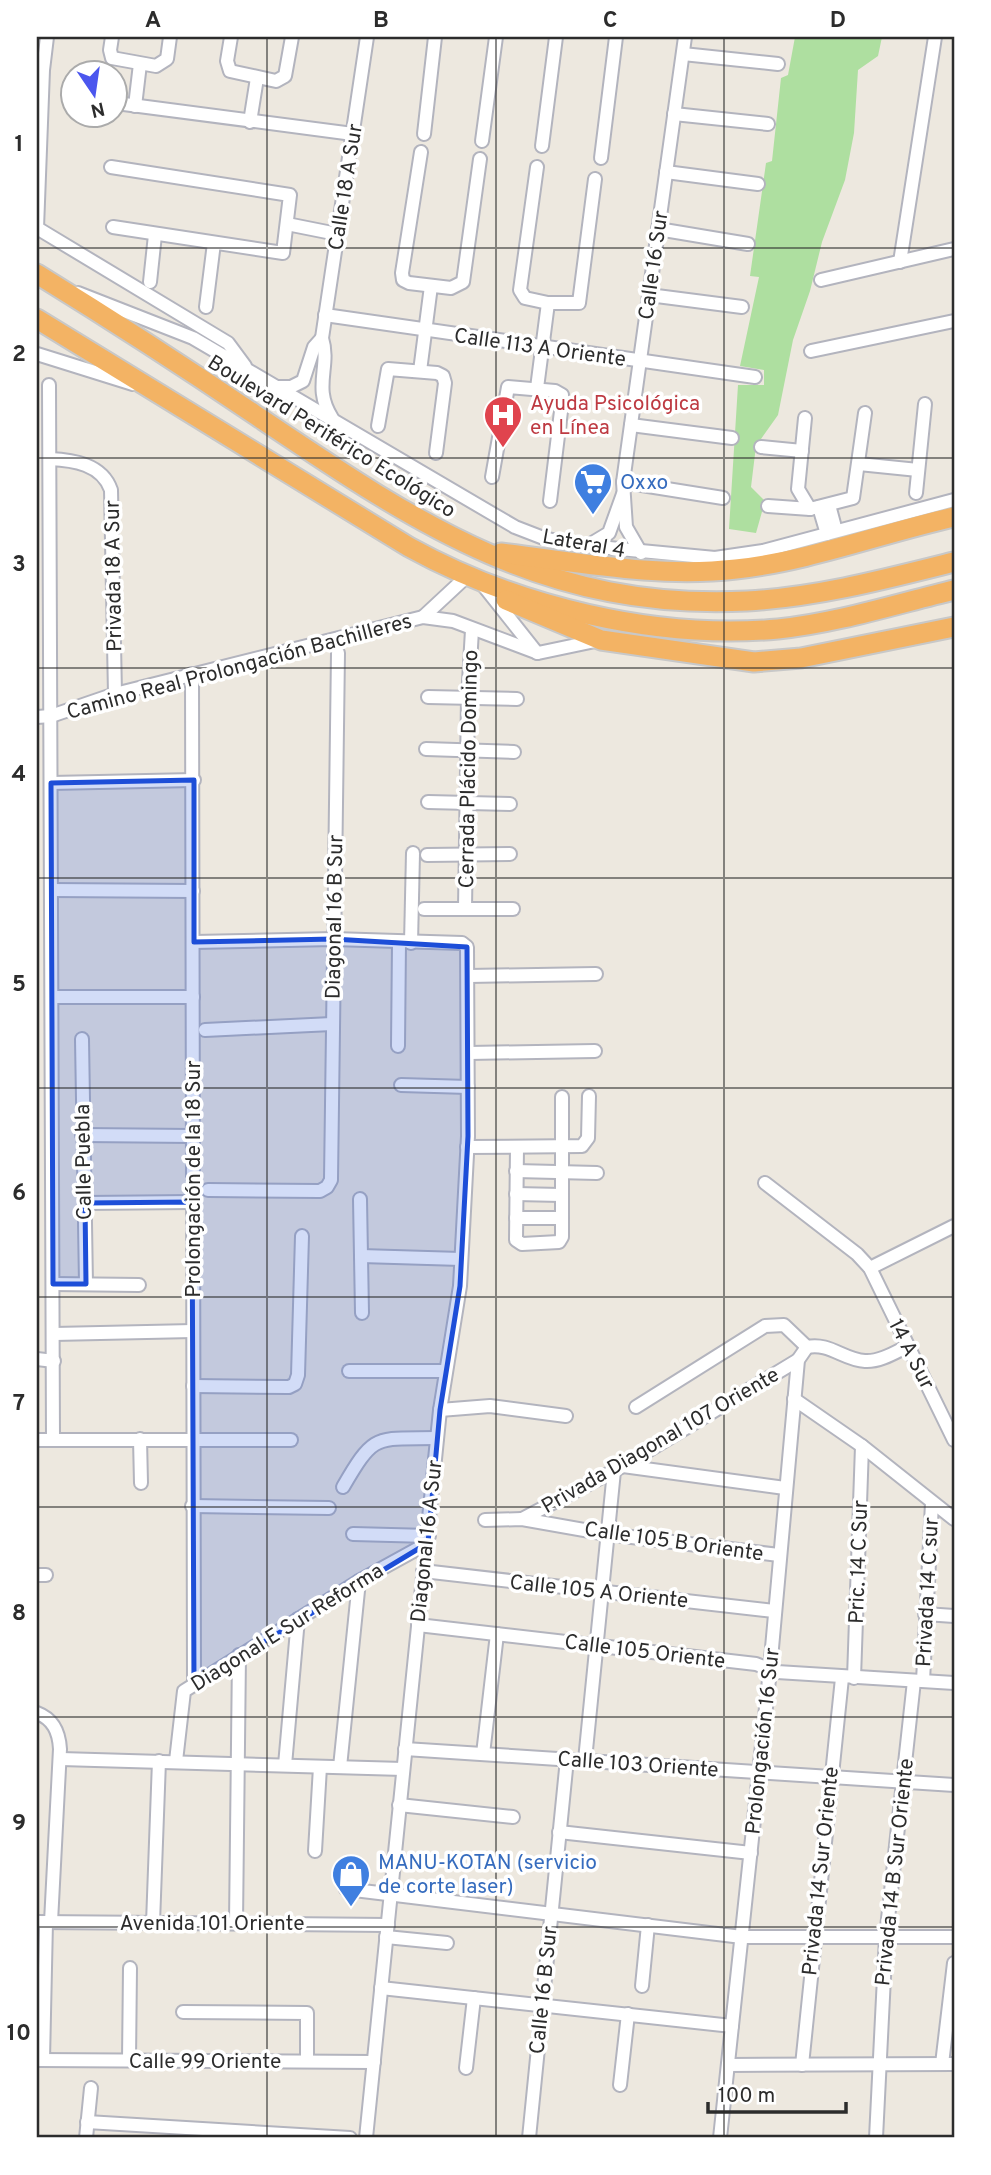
<svg xmlns="http://www.w3.org/2000/svg" width="991" height="2175" viewBox="0 0 991 2175" font-family="Overpass,sans-serif">
<style>
.green{fill:#aedfa0}
.lines{fill:none;stroke-linecap:round;stroke-linejoin:round}
.minor-casing{stroke:#b3b4be;stroke-width:16}
.highway-casing{stroke:#c8c8c8;stroke-width:23}
.minor{stroke:#fff;stroke-width:12}
.highway{stroke:#f3b364;stroke-width:19}
.marked{fill:#1d4ed8;fill-opacity:0.2;stroke:#1d4ed8;stroke-width:5;stroke-linejoin:round}
.grid{fill:none;stroke:#2c2c2c;stroke-width:2;stroke-opacity:0.55}
.labels{text-anchor:middle;stroke-width:7;stroke-linejoin:round;paint-order:stroke}
.street-label{font-size:21px;fill:#2c2c2c;stroke:#fff}
.health-label{font-size:21px;fill:#be3a42;stroke:#fff;text-anchor:start}
.shop-label{font-size:21px;fill:#366cbe;stroke:#fff;text-anchor:start}
.neatline{fill:none;stroke:#2c2c2c;stroke-width:2.5}
.grid-label{font-size:23px;text-anchor:middle;font-weight:bold;fill:#2c2c2c}
</style>
<rect width="100%" height="100%" fill="#ede8df"/>
<polygon class="green" points="795,37 882,37 878,56 858,70 854,133 845,180 822,242 810,291 793,340 778,415 756,446 751,487 765,501 756,533 729,529 738,385 764,385 764,370 740,366 759,277 750,276 766,163 772,161 781,78 788,75"/>
<g class="lines">
<defs>
<g id="minor">
<polyline points="112,37 110,50 112,58 156,66 167,59 170,37"/>
<polyline points="231,37 227,61 230,71 276,81 285,76 292,37"/>
<polyline points="683,54 778,64"/>
<polyline points="116,103 353,134"/>
<polyline points="135,106 140,64"/>
<polyline points="674,114 768,124"/>
<polyline points="250,122 257,78"/>
<polyline points="424,134 435,37"/>
<polyline points="482,141 496,37"/>
<polyline points="542,146 556,37"/>
<polyline points="421,152 402,273 403,280 409,283 451,288 463,282 480,159"/>
<polyline points="601,158 616,37"/>
<polyline points="111,167 290,195 283,253 113,227"/>
<polyline points="537,167 520,290 525,298 548,303 579,303 595,179"/>
<polyline points="666,172 758,184"/>
<polyline points="287,224 337,234"/>
<polyline points="37,228 228,343 245,366"/>
<polyline points="37,228 43,70 47,37"/>
<polyline points="658,229 748,244"/>
<polyline points="900,262 935,37"/>
<polyline points="821,280 954,249"/>
<polyline points="150,282 155,235"/>
<polyline points="78,293 193,338 515,527 546,539 588,546 715,558 763,551 954,500"/>
<polyline points="649,295 742,307"/>
<polyline points="206,307 214,243"/>
<polyline points="325,315 755,377"/>
<polyline points="811,351 954,321"/>
<polyline points="37,354 133,384"/>
<polyline points="420,371 431,286"/>
<polyline points="49,385 53,1440"/>
<polyline points="276,387 291,387 303,381 314,347 322,338"/>
<polyline points="537,388 548,303"/>
<path d="M332,418C312,387 331,367 322,338L367,37"/>
<polyline points="805,418 798,489 810,509"/>
<polyline points="631,425 732,438"/>
<polyline points="378,426 388,369 437,373 443,376 445,383 436,453"/>
<polyline points="761,447 802,451"/>
<path d="M50,459C73,460 102,464 111,490L115,694"/>
<polyline points="859,464 918,470"/>
<polyline points="492,477 508,387 555,391 562,395 562,403 550,501"/>
<polyline points="623,482 723,498"/>
<polyline points="916,493 925,404"/>
<polyline points="829,505 836,531"/>
<polyline points="768,506 810,509 853,498 865,413"/>
<polyline points="819,507 827,534"/>
<polyline points="589,545 609,533 623,494"/>
<polyline points="641,553 626,527 623,482 685,37"/>
<polyline points="483,585 537,653"/>
<polyline points="423,617 466,577"/>
<polyline points="192,674 194,1684"/>
<polyline points="428,697 517,699"/>
<polyline points="37,717 51,716 115,694 423,617 453,621 538,653 600,640"/>
<polyline points="426,749 514,752"/>
<polyline points="51,783 194,780"/>
<polyline points="428,802 510,804"/>
<polyline points="427,855 510,854"/>
<polyline points="51,890 193,891"/>
<polyline points="424,909 513,909"/>
<polyline points="465,909 468,698 472,630"/>
<polyline points="194,942 333,939 462,943 467,947 468,1136 460,1286 440,1410 366,2138"/>
<polyline points="411,943 413,853"/>
<polyline points="469,976 596,974"/>
<polyline points="52,997 193,997"/>
<polyline points="205,1030 332,1024"/>
<polyline points="82,1039 86,1284"/>
<polyline points="398,1046 399,943"/>
<polyline points="469,1053 595,1051"/>
<polyline points="401,1085 468,1087"/>
<polyline points="82,1135 193,1136"/>
<polyline points="467,1147 582,1146 588,1138 589,1096"/>
<polyline points="517,1147 516,1240 522,1244 559,1242 562,1237 562,1097"/>
<polyline points="516,1171 597,1173"/>
<polyline points="765,1183 857,1254 870,1268 954,1440"/>
<polyline points="208,1190 320,1191 327,1187 331,1180 338,653"/>
<polyline points="516,1194 561,1195"/>
<polyline points="360,1199 362,1313"/>
<polyline points="85,1203 192,1202"/>
<polyline points="516,1218 562,1218"/>
<polyline points="361,1256 461,1259"/>
<polyline points="870,1268 954,1226"/>
<polyline points="53,1284 139,1285"/>
<polyline points="54,1334 193,1331"/>
<path d="M807,1347C829,1342 844,1360 865,1361C879,1362 894,1353 906,1347"/>
<polyline points="37,1359 54,1361"/>
<polyline points="349,1371 445,1371"/>
<polyline points="193,1386 289,1387 295,1384 298,1375 302,1236"/>
<polyline points="794,1399 862,1446 954,1519"/>
<polyline points="636,1407 765,1326 784,1325 807,1347"/>
<polyline points="440,1410 490,1406 566,1416"/>
<polyline points="140,1439 141,1483"/>
<polyline points="37,1440 291,1440"/>
<polyline points="623,1466 785,1488"/>
<path d="M343,1487C375,1432 375,1439 437,1438"/>
<polyline points="192,1506 329,1508"/>
<polyline points="522,1519 623,1466 798,1360"/>
<polyline points="485,1520 522,1519 607,1534 779,1555"/>
<polyline points="353,1534 429,1536"/>
<polyline points="423,1571 774,1611"/>
<polyline points="37,1575 46,1575"/>
<polyline points="925,1614 954,1616"/>
<polyline points="418,1625 756,1664 777,1672 954,1683"/>
<polyline points="854,1678 862,1446"/>
<polyline points="923,1681 932,1503"/>
<path d="M37,1713C53,1719 59,1731 60,1749L51,1922"/>
<polyline points="405,1749 954,1785"/>
<polyline points="483,1754 497,1634"/>
<polyline points="61,1759 403,1769"/>
<polyline points="585,1760 614,1471"/>
<polyline points="176,1761 184,1691 359,1581 428,1543"/>
<polyline points="285,1765 298,1619"/>
<polyline points="340,1767 359,1581"/>
<polyline points="399,1805 513,1817"/>
<polyline points="559,1832 751,1853"/>
<polyline points="315,1851 320,1767"/>
<polyline points="346,1889 742,1937 954,1937"/>
<polyline points="37,1922 388,1925"/>
<polyline points="153,1923 159,1761"/>
<polyline points="236,1923 239,1655"/>
<polyline points="386,1937 447,1943"/>
<polyline points="642,1986 648,1925"/>
<polyline points="381,1988 732,2026"/>
<polyline points="183,2012 307,2013 307,2061"/>
<polyline points="37,2060 374,2062"/>
<polyline points="43,2060 46,1922"/>
<polyline points="129,2060 130,1968"/>
<polyline points="942,2064 954,1963"/>
<polyline points="728,2065 954,2064"/>
<polyline points="802,2065 842,1678"/>
<polyline points="466,2068 474,1998"/>
<polyline points="620,2085 628,2014"/>
<polyline points="87,2122 350,2138"/>
<polyline points="86,2138 91,2088"/>
<polyline points="529,2138 567,1759"/>
<polyline points="720,2138 770,1670 798,1360 807,1347"/>
<polyline points="876,2138 886,1937 914,1681"/>
</g>
<g id="highway">
<path d="M37,274C110,319 183,366 254,414C415,522 543,611 747,601C818,597 886,579 954,562"/>
<path d="M37,319L409,547C516,606 655,640 778,629C837,623 896,604 954,590"/>
<path d="M501,553C578,562 658,578 736,569C810,561 882,533 954,517"/>
<polyline points="506,600 601,640 754,662 801,658 954,627"/>
</g>
</defs>
<use href="#minor" class="minor-casing"/>
<use href="#highway" class="highway-casing"/>
<use href="#minor" class="minor"/>
<use href="#highway" class="highway"/>
</g>
<path class="marked" d="M194,780V942L333,939L467,947L468,1136L460,1286L440,1410L428,1543L194,1684L192,1202L85,1203L86,1284H53L51,783Z"/>
<path class="grid" d="M267,37V2138M496,37V2138M724,37V2138M37,248H954M37,458H954M37,668H954M37,878H954M37,1088H954M37,1297H954M37,1507H954M37,1717H954M37,1927H954"/>
<defs>
<symbol id="hospital-pin" viewBox="-11 -11 22 30"><path d="M0 17L-7.5 6A9.5 9.5 0 1 1 7.5 6Z" fill="#e0444e" stroke="#fff"/><path d="M-5-5h3v3.5h4V-5h3V5h-3V1.5h-4V5h-3Z" fill="#fff"/></symbol>
<symbol id="supermarket-pin" viewBox="-11 -11 22 30"><path d="M0 17L-7.5 6A9.5 9.5 0 1 1 7.5 6Z" fill="#3f7fe0" stroke="#fff"/><path d="M-6-5.5h2.5l.6 2H6L4.5 2H-2.5L-4.4-4H-6ZM-1.5 3.2a1.3 1.3 0 1 0 .1 0ZM3 3.2a1.3 1.3 0 1 0 .1 0Z" fill="#fff"/></symbol>
<symbol id="shop-pin" viewBox="-11 -11 22 30"><path d="M0 17L-7.5 6A9.5 9.5 0 1 1 7.5 6Z" fill="#3f7fe0" stroke="#fff"/><path d="M-5-2.5h2.3a2.7 3.5 0 0 1 5.4 0H5L5.5 6h-11ZM-1.5-2.5h3a1.5 2.3 0 0 0-3 0Z" fill="#fff"/></symbol>
</defs>
<g fill-rule="evenodd">
<use href="#hospital-pin" x="481" y="393" width="44" height="60"/>
<use href="#supermarket-pin" x="571" y="460" width="44" height="60"/>
<use href="#shop-pin" x="329" y="1852" width="44" height="60"/>
</g>
<g class="labels">
<g class="street-label">
<text transform="translate(345 187) rotate(-81)" y="7">Calle 18 A Sur</text>
<text transform="translate(653 265) rotate(-82)" y="7">Calle 16 Sur</text>
<text transform="translate(540 347) rotate(8)" y="7">Calle 113 A Oriente</text>
<text transform="translate(332 436) rotate(32)" y="7">Boulevard Periférico Ecológico</text>
<text transform="translate(584 543) rotate(10)" y="7">Lateral 4</text>
<text transform="translate(113 576) rotate(-91)" y="7">Privada 18 A Sur</text>
<text transform="translate(239 666) rotate(-15)" y="7">Camino Real Prolongación Bachilleres</text>
<text transform="translate(468 769) rotate(-89)" y="7">Cerrada Plácido Domingo</text>
<text transform="translate(334 917) rotate(-89)" y="7">Diagonal 16 B Sur</text>
<text transform="translate(83 1162) rotate(-91)" y="7">Calle Puebla</text>
<text transform="translate(193 1179) rotate(-90)" y="7">Prolongación de la 18 Sur</text>
<text transform="translate(912 1354) rotate(63)" y="7">14 A Sur</text>
<text transform="translate(660 1440) rotate(-30)" y="7">Privada Diagonal 107 Oriente</text>
<text transform="translate(426 1541) rotate(-84)" y="7">Diagonal 16 A Sur</text>
<text transform="translate(674 1541) rotate(8)" y="7">Calle 105 B Oriente</text>
<text transform="translate(858 1562) rotate(-88)" y="7">Pric. 14 C Sur</text>
<text transform="translate(599 1591) rotate(6)" y="7">Calle 105 A Oriente</text>
<text transform="translate(927 1592) rotate(-87)" y="7">Privada 14 C sur</text>
<text transform="translate(287 1627) rotate(-32)" y="7">Diagonal E Sur Reforma</text>
<text transform="translate(645 1651) rotate(7)" y="7">Calle 105 Oriente</text>
<text transform="translate(762 1741) rotate(-84)" y="7">Prolongación 16 Sur</text>
<text transform="translate(638 1764) rotate(4)" y="7">Calle 103 Oriente</text>
<text transform="translate(820 1871) rotate(-84)" y="7">Privada 14 Sur Oriente</text>
<text transform="translate(894 1872) rotate(-84)" y="7">Privada 14 B Sur Oriente</text>
<text x="212" y="1930">Avenida 101 Oriente</text>
<text transform="translate(543 1990) rotate(-84)" y="7">Calle 16 B Sur</text>
<text x="205" y="2068">Calle 99 Oriente</text>
</g>
<g class="health-label">
<text x="530" y="410">Ayuda Psicológica<tspan x="530" dy="24">en Línea</tspan></text>
</g>
<g class="shop-label">
<text x="620" y="489">Oxxo</text>
<text x="378" y="1869">MANU-KOTAN (servicio<tspan x="378" dy="24">de corte laser)</tspan></text>
</g>
</g>
<rect width="991" height="2175" fill="none" stroke="#ffffff" stroke-width="77"/>
<g transform="translate(94 94) rotate(167)"><circle r="33" fill="#ffffff" stroke="#ababab" stroke-width="2"/>
<path d="M0-5L12 26L0 18L-12 26Z" fill="#4b56ee"/>
<text y="-10" font-size="19" font-weight="bold" text-anchor="middle" fill="#2c2c2c">N</text>
</g>
<path d="M708 2102v10h138v-10" fill="none" stroke="#2c2c2c" stroke-width="3.5"/>
<text x="718" y="2102" font-size="21" fill="#2c2c2c" stroke="#ffffff" stroke-width="5" paint-order="stroke">100 m</text>
<rect x="38" y="38" width="915" height="2098" class="neatline"/>
<g class="grid-label">
<text x="153" y="27">A</text>
<text x="381" y="27">B</text>
<text x="610" y="27">C</text>
<text x="838" y="27">D</text>
<text x="19" y="151">1</text>
<text x="19" y="361">2</text>
<text x="19" y="571">3</text>
<text x="19" y="781">4</text>
<text x="19" y="991">5</text>
<text x="19" y="1200">6</text>
<text x="19" y="1410">7</text>
<text x="19" y="1620">8</text>
<text x="19" y="1830">9</text>
<text x="19" y="2040">10</text>
</g>
</svg>
